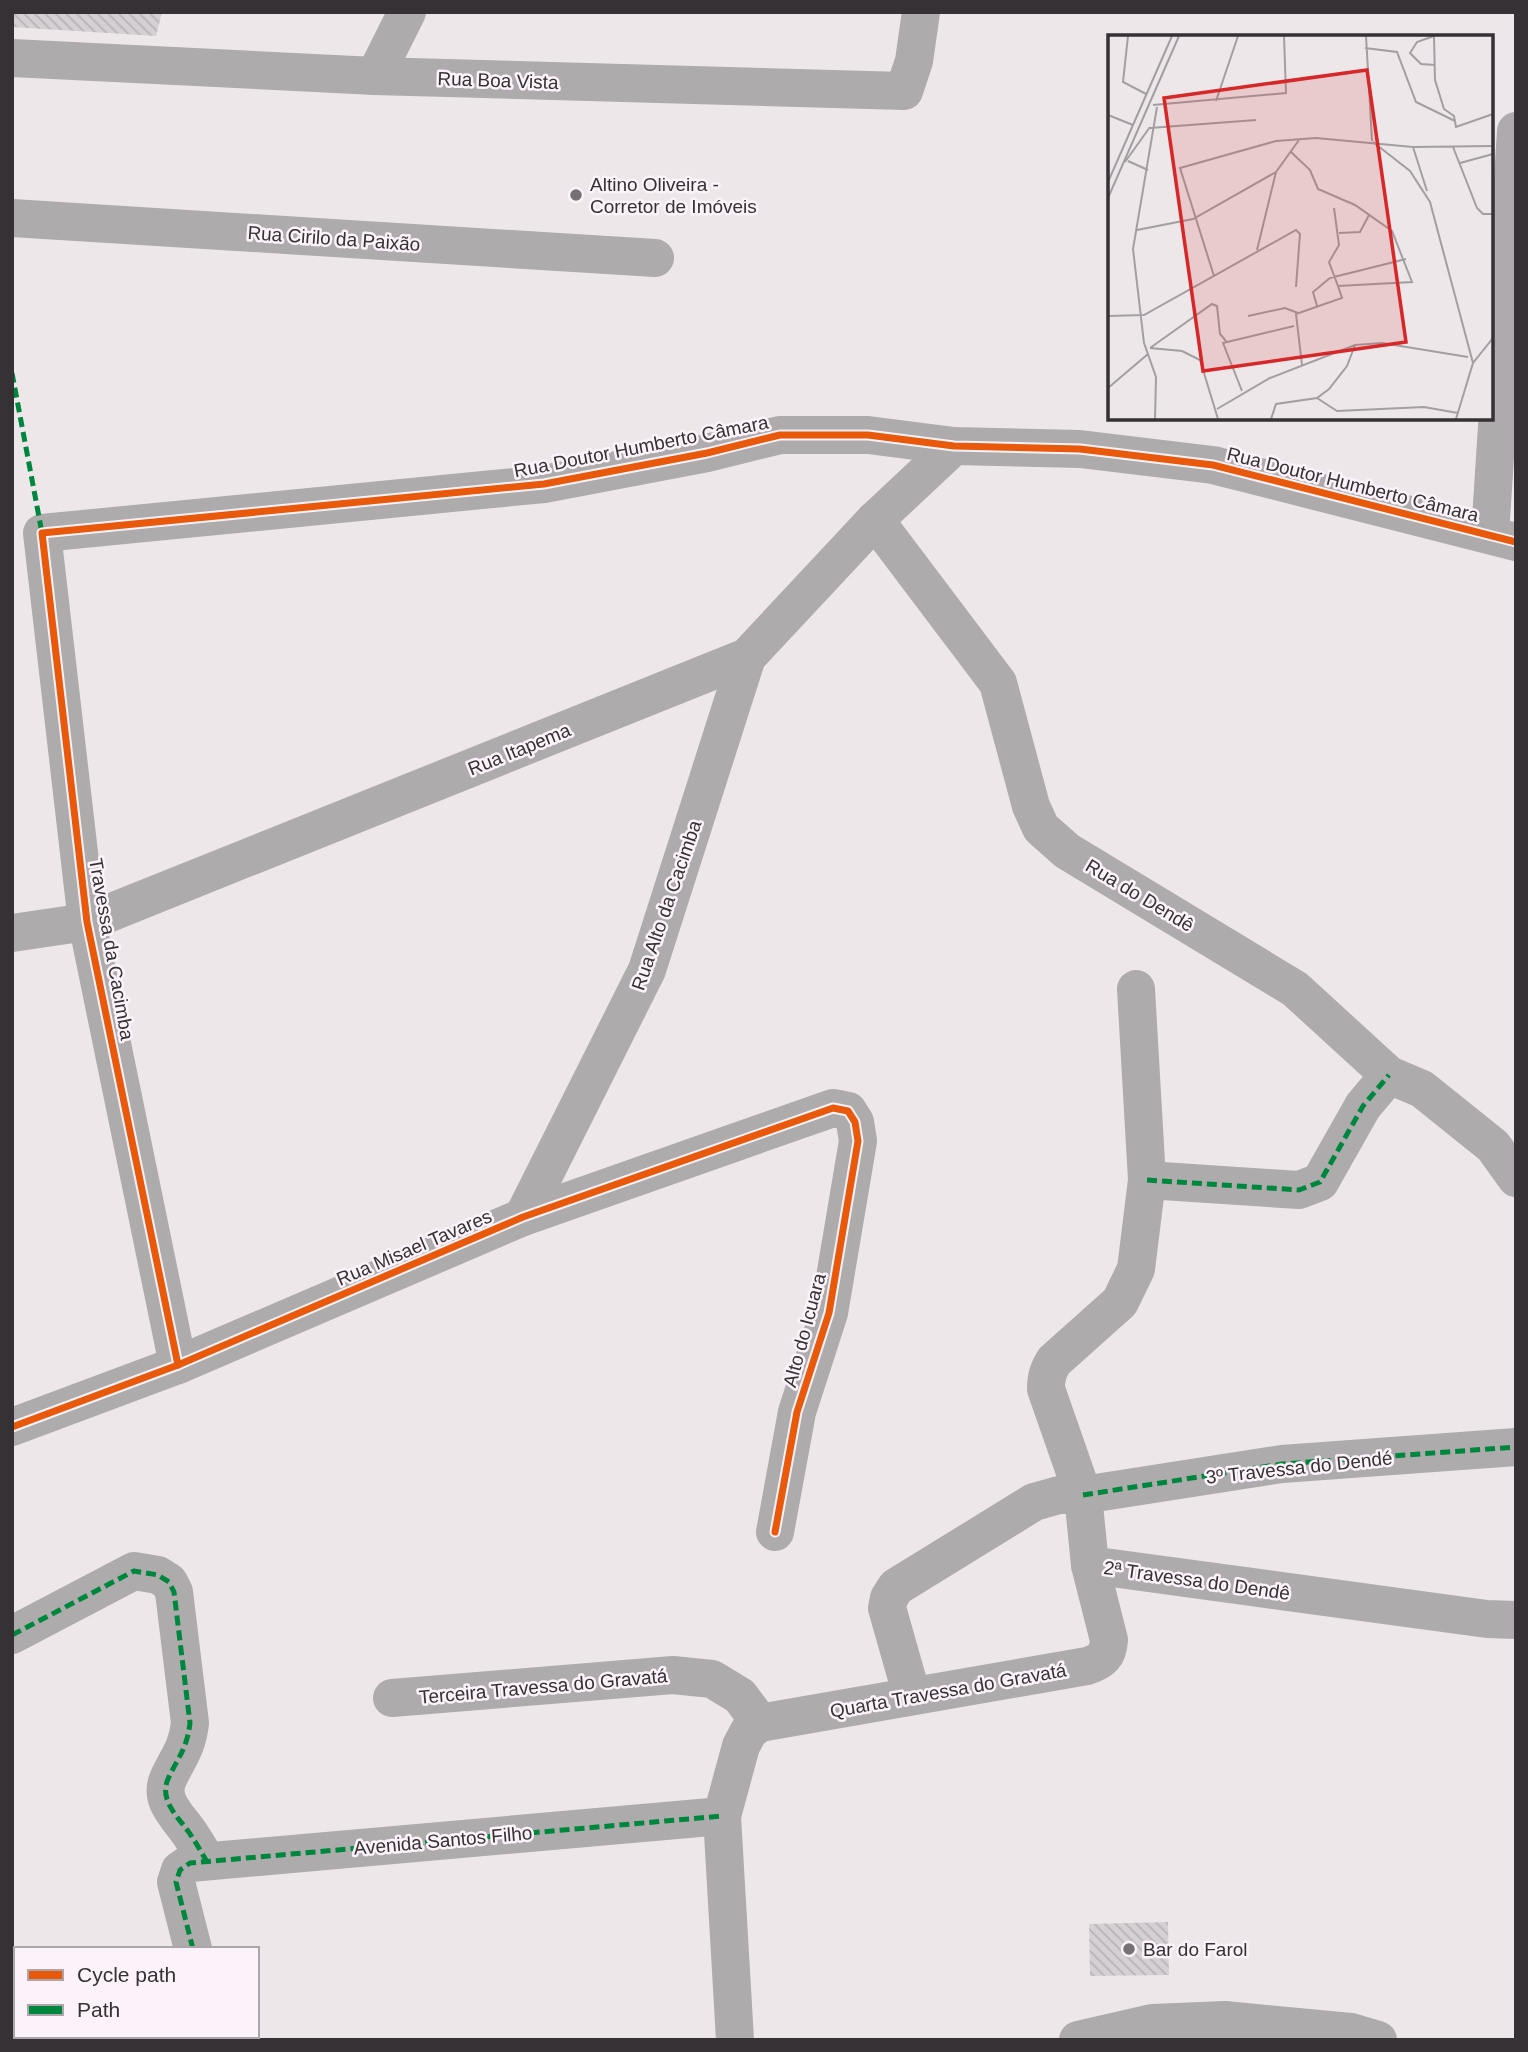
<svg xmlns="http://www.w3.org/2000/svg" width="1528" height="2052" viewBox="0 0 1528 2052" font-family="Arial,sans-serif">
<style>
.building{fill:url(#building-back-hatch)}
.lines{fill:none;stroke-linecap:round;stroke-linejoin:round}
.minor{stroke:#aeabad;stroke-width:38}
.quiet{stroke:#00873e;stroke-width:5;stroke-dasharray:10 5;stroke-linecap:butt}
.cycleway-casing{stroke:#fcf2f9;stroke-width:11}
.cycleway{stroke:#e8590c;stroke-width:7}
.poi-dot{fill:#757174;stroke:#fcf2f9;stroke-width:2.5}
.labels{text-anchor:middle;stroke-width:5;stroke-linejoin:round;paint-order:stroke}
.street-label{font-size:19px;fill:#353134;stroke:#fcf2f9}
.poi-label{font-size:19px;fill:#353134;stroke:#fcf2f9;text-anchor:start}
.inset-road{fill:none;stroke:#a39ea1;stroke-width:2}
.view{fill:#d62828;fill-opacity:0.15;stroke:#d62828;stroke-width:3.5}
.inset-edge{fill:none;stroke:#353134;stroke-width:3.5}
</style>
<defs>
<pattern id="building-back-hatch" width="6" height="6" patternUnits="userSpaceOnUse" patternTransform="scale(1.75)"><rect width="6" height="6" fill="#d5d0d3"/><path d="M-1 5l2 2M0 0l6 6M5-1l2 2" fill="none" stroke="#b7b3b6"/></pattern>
</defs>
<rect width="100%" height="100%" fill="#ede7ea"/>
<g class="building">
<polygon points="12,12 162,12 156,36 12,27"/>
<polygon points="1168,1922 1169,1975 1090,1976 1089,1924"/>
</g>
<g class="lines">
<g class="minor">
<polyline points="12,58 375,76 904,91 914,61 921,12"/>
<polyline points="375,76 407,12"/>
<polyline points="12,218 655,258"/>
<polyline points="875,520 998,683 1031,806 1041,828 1067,851 1295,989 1389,1075 1422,1089 1493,1146 1516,1178"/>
<polyline points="1490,535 1516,131"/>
<polyline points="12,933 87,922 747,657 875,520 954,446"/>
<path d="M1136,989L1147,1180L1136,1269L1120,1302L1054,1361C1048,1371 1046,1377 1046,1389L1083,1495L1090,1565L1487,1619L1516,1620"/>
<polyline points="1147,1180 1299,1190 1320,1182 1363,1106 1389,1075"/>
<polyline points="523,1217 647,970 747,657"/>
<polyline points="178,1365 87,922 42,533 544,484 707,453 780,435 868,435 954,446 1080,449 1213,465 1516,542"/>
<polyline points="12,1427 178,1365 523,1217 833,1108 848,1111 855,1122 858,1141 829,1313 797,1412 775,1532"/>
<path d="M12,1635L134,1571L158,1575L169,1582L174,1592L190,1723C187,1749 178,1757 168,1779C158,1802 181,1819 192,1837C197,1844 201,1852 206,1860"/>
<polyline points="912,1696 887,1608 889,1598 896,1587 1034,1502 1059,1495 1083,1495 1282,1464 1516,1447"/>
<polyline points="392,1698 673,1675 712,1679 740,1696 760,1723"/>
<polyline points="193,1949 176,1882 180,1870 190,1863 722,1816"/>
<polyline points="12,2013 16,2021"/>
<polyline points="216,2036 217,2040"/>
<path d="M735,2040L722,1816L741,1746L749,1731L760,1723L1087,1666C1102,1661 1108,1656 1109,1640L1090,1565"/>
<polyline points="1078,2040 1152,2023 1225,2020 1351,2032 1378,2040"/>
</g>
<g class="quiet">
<polyline points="12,373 42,533"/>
<polyline points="1147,1180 1299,1190 1320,1182 1363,1106 1389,1075"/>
<polyline points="1083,1495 1282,1464 1516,1447"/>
<path d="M12,1635L134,1571L158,1575L169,1582L174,1592L190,1723C187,1749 178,1757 168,1779C158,1802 181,1819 192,1837C197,1844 201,1852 206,1860"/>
<polyline points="193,1949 176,1882 180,1870 190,1863 722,1816"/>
<polyline points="216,2036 217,2040"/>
</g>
<defs>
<g id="cycleway">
<polyline points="178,1365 87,922 42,533 544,484 707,453 780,435 868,435 954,446 1080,449 1213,465 1516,542"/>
<polyline points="12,1427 178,1365 523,1217 833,1108 848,1111 855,1122 858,1141 829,1313 797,1412 775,1532"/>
</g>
</defs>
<use href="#cycleway" class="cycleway-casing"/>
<use href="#cycleway" class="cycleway"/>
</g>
<g class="poi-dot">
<circle cx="576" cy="195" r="7"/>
<circle cx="1129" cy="1949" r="7"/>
</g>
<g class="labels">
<g class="street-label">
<text transform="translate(498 80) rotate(2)" y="7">Rua Boa Vista</text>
<text transform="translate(334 238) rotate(4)" y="7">Rua Cirilo da Paixão</text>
<text transform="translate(641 446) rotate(-11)" y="7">Rua Doutor Humberto Câmara</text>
<text transform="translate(1353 484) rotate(14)" y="7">Rua Doutor Humberto Câmara</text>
<text transform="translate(519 749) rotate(-22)" y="7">Rua Itapema</text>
<text transform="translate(1140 895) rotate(31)" y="7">Rua do Dendê</text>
<text transform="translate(666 905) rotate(-71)" y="7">Rua Alto da Cacimba</text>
<text transform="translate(112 949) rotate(80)" y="7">Travessa da Cacimba</text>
<text transform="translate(414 1247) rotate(-23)" y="7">Rua Misael Tavares</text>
<text transform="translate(804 1330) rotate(-75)" y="7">Alto do Icuara</text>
<text transform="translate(1299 1467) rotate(-6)" y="7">3º Travessa do Dendé</text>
<text transform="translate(1197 1580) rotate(8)" y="7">2ª Travessa do Dendê</text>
<text transform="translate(543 1686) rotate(-5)" y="7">Terceira Travessa do Gravatá</text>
<text transform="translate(948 1690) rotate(-10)" y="7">Quarta Travessa do Gravatá</text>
<text transform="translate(443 1840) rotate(-5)" y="7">Avenida Santos Filho</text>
</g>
<g class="poi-label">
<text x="590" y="191">Altino Oliveira -<tspan x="590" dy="22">Corretor de Imóveis</tspan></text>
<text x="1143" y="1956">Bar do Farol</text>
</g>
</g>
<g transform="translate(1108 35)">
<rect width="385" height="385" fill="#ede7ea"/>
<path class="inset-road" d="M20,1L15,47L38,59M258,1L264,106M326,1L327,45L336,74L346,81L348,92L385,79M326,1L309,7L302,18L313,29L327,30M257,13L289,17L308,67L347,86M108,66L130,1M45,70L178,58L176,1M0,80L25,90M42,93L148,85M265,107L302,136L322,167L365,328M305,112L319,156M345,112L369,173L375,179H385M182,116L202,135L210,154L247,170L284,196L304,247L230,251L221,227L231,210L226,173M20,126L40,135M17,127L42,92M352,128L385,119M0,147L64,1M0,163L71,1M29,195L85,184L168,137L191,105M231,198L252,197L261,180M149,215L168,137M106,241L72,133L168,106L208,103L305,112L385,111M209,271L205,257L222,243L298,224M0,281L36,280L188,195L192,199L188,252M140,281L177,273L190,278M42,313L104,269L109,271L112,299L118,306M42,313L74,316L92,325L110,384M194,330L188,279L234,263L230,251M0,353L40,319M134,356L115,308L186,291M209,363L229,376L316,372L350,378M109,374L162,343L247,310L274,308L360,322M47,384L48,342L36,308L25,214L49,72M163,384L168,369L209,363L221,354L239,331L247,310M348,384L365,328L385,303"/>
<path class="view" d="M259,35L298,307L95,336L56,63Z"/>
<rect width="385" height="385" class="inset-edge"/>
</g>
<rect width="1528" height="2052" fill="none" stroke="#353134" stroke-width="28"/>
<rect x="14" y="1947" width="245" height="91" fill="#fcf2f9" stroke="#aca5aa" stroke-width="2"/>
<rect x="28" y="1970" width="35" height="10" fill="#e8590c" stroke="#aca5aa" stroke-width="2"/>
<text x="77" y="1982" font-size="21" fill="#353134">Cycle path</text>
<rect x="28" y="2005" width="35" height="10" fill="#00873e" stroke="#aca5aa" stroke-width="2"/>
<text x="77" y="2017" font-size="21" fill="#353134">Path</text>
</svg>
